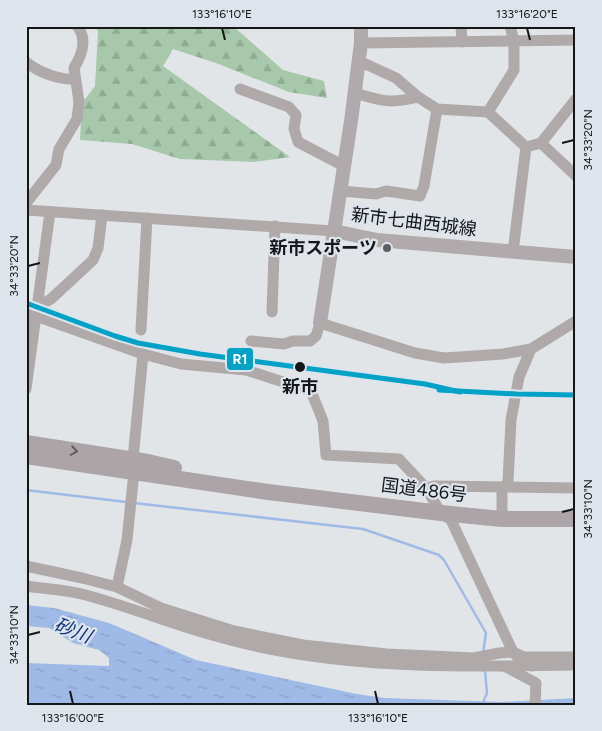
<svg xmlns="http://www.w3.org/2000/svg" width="602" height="731" viewBox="0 0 602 731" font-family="Figtree,'Noto Sans JP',sans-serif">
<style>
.forest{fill:url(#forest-firs)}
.water{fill:url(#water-ripples)}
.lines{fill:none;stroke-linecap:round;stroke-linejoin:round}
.stream{stroke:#a0bae7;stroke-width:2.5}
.minor{stroke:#b0a9aa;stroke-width:11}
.major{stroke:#b1aaac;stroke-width:14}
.highway{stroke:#aca4a7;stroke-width:16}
.rail-1-casing{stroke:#dee4ec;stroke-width:9}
.rail-1{stroke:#01a2c5;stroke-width:5}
.oneway{stroke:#605d60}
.ticks{fill:none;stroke:#141618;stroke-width:2}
.poi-dot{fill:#5c5e61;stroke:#dee4ec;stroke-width:2}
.stop-dot{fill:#141618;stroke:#dee4ec;stroke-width:2}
.labels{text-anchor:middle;stroke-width:4.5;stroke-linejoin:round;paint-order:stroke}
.street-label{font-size:18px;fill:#141618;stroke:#dee4ec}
.poi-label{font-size:18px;font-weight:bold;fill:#141618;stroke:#dee4ec;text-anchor:end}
.stop-label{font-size:18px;font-weight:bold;fill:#141618;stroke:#dee4ec}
.water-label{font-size:19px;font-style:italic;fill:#0e337b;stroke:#dee4ec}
.line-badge{stroke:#dee4ec;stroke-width:2}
.badge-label{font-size:14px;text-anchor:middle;font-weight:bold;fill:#fff}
.neatline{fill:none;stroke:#141618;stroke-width:2}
.ticks-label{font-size:12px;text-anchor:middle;fill:#141618}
</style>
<defs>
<pattern id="forest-firs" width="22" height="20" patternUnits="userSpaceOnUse" patternTransform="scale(1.25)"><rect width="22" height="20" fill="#a7c8aa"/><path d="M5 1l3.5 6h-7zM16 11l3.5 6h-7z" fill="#8fab92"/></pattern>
<pattern id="water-ripples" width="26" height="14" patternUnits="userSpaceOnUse" patternTransform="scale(1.25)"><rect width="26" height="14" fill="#a0bae7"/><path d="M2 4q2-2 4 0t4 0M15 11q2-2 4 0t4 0" fill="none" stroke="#899fc5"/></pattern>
</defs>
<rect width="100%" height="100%" fill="#e2e5e8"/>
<polygon class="forest" points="94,26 233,26 283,70 324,81 327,98 289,92 216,63 173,49 163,66 290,157 254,162 180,159 132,144 80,140 82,103 95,86 98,31"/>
<polygon class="water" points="26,605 54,608 109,623 196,660 357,694 384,698 503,702 576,698 576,705 26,705 26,663 109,666 109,658 99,650 73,643 49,628 26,626"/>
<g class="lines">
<g class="stream">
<polyline points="26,490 126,502"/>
<polyline points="134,503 363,529 439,555 444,560 486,633 483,653"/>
<polyline points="482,705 487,693 485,670"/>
</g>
<g class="minor">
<polyline points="461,26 462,42"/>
<polyline points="361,43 576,40"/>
<polyline points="359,61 396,78 418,97 437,109 488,112 526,147"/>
<path d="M26,62C38,72 59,80 74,79"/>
<polyline points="240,89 289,107 296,115 294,129 298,142 344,166"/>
<path d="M355,93C381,101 391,104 418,97"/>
<polyline points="488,112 514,70 514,41 510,26"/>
<polyline points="541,143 576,176"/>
<polyline points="341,191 376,194 386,191 420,196 424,186 437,109"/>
<path d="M26,203L56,165L59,149L77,119L79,102L74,68C82,55 88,39 77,26"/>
<polyline points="26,210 334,231"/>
<polyline points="513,252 526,147 541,143 576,99"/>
<polyline points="272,312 275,226"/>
<polyline points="36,316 143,354 181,364 246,370 311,391 323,421 326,455 399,459 426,488 441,513 451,520 513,652 519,659 532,666"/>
<polyline points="26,321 37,307 51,299 93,260 98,248 102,215"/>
<polyline points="141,330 147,218"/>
<polyline points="251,341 284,344 293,341 310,341 316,336 320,323 415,353 444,358 503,354 531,349 576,321"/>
<polyline points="26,389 50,212"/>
<polyline points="133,459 143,354"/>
<polyline points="426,488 434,486 576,488"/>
<polyline points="502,519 502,490 508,482 511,420 519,377 531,349"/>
<polyline points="26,566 82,578 117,587 161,608 234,631 303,645 387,654 474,658 499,653 513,652 524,657 576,657"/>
<path d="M26,586C46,589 67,590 86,595C144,611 200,635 260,647C363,669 471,667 576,665"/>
<polyline points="117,587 127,540 134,472"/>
<polyline points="506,667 536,683 535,705"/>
</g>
<g class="major">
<polyline points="334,231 377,240 576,257"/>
<polyline points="320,323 351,121 361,43 361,26"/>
</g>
<g class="highway">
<polyline points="26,443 148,462 174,468"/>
<polyline points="26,456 268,492 441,513 502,519 576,519"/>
</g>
<defs>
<g id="rail-1">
<polyline points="26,303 115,336 138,343 200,354 425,384 460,392"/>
<polyline points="439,390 517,394 576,395"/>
</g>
</defs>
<use href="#rail-1" class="rail-1-casing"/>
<use href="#rail-1" class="rail-1"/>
</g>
<defs><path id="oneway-chevron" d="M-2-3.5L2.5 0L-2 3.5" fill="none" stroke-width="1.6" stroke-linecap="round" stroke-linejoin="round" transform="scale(1.25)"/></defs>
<use class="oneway" href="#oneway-chevron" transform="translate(74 451) rotate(9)"/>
<path class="ticks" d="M222,28L225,40M527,28L530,40M562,143L574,140M28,266L40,263M562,512L574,509M28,635L40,632M70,691L73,704M375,691L378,704"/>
<circle class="poi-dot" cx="387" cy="248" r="5"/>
<circle class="stop-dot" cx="300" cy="367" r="6"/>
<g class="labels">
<g class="street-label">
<text transform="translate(414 222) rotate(7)" y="6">新市七曲西城線</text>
<text transform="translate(424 490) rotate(7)" y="6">国道486号</text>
</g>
<g class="poi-label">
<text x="377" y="254">新市スポーツ</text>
</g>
<g class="stop-label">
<text x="300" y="393">新市</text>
</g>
<g class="water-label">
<text transform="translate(73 630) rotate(21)" y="7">砂川</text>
</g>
</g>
<rect class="line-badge" x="226" y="347" width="28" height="24" rx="5" fill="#01a2c5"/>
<g class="badge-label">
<text x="240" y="364">R1</text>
</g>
<rect width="602" height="731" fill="none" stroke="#dee4ec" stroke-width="55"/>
<rect x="28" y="28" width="546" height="676" class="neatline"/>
<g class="ticks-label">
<text x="222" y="18">133°16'10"E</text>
<text x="527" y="18">133°16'20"E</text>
<text transform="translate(588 140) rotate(-90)" y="4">34°33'20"N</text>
<text transform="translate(14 266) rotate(-90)" y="4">34°33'20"N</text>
<text transform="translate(588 509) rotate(-90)" y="4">34°33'10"N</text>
<text transform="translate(14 635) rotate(-90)" y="4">34°33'10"N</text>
<text x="73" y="722">133°16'00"E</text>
<text x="378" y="722">133°16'10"E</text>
</g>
</svg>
